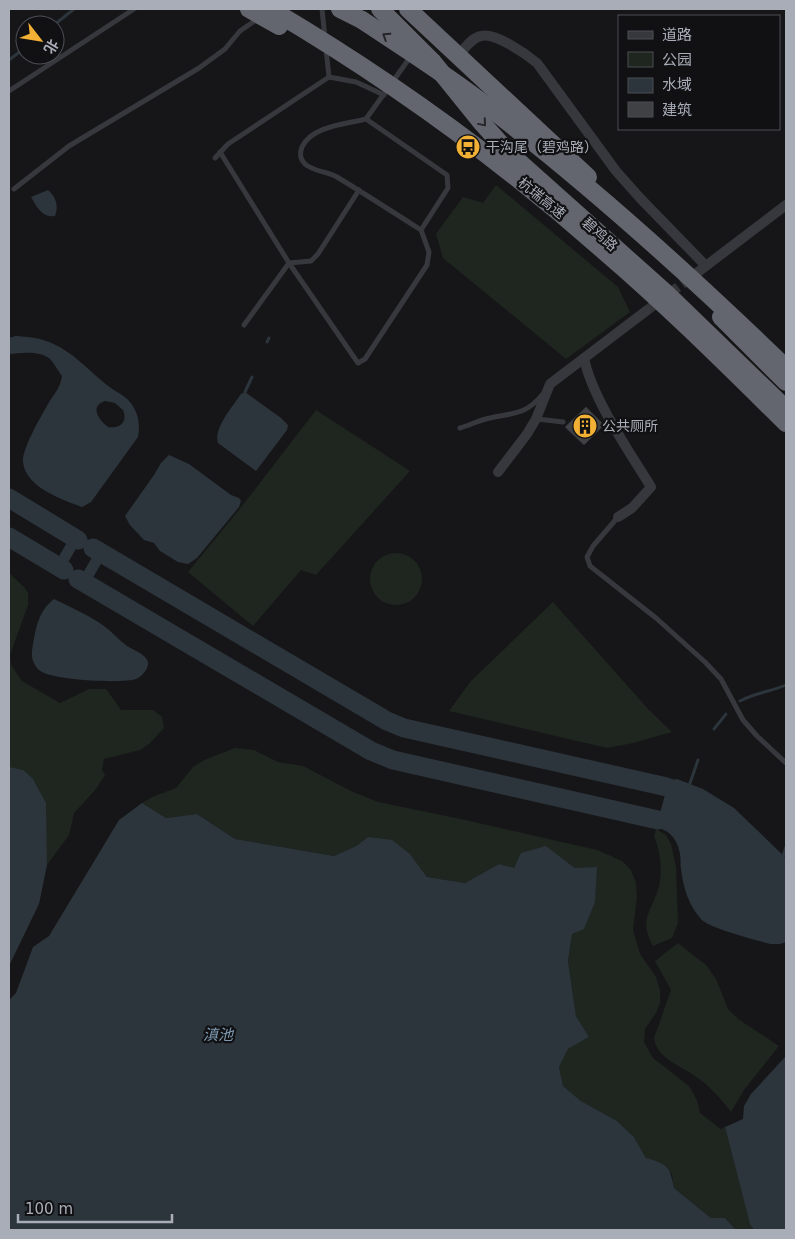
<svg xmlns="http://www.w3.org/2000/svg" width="795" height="1239" viewBox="0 0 795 1239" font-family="'DejaVu Sans','Noto Sans SC',sans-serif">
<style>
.green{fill:#1e261f}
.water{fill:#2c353c;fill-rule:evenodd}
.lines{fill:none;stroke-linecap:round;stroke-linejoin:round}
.stream{stroke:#2c353c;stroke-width:3}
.canal{stroke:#2c353c;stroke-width:11}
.river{stroke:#2c353c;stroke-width:19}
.building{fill:#404145;stroke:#303034}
.street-tunnel{stroke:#333438;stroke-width:10;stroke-dasharray:10 5;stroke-linecap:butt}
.lane{stroke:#37383d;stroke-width:5}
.street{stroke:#37383d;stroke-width:10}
.highway{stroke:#63666e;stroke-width:18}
.highway-bridge{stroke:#63666e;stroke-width:18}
.oneway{stroke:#26262a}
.labels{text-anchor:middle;stroke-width:4.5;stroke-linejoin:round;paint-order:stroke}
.poi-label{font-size:14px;fill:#a8adb8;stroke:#111113;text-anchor:start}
.street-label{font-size:14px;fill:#a8adb8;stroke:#111113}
.water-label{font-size:15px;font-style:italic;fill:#7f9bb3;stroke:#111113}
</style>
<rect width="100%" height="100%" fill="#161618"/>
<g class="green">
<polygon points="496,185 618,287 630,312 566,359 443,258 436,234 463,197 483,203"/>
<polygon points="316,410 410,471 316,575 301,570 253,626 188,572 246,501"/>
<circle cx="396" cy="579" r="26"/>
<polygon points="9,573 25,588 28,593 28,605 10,655 11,665 22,681 60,703 89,689 106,689 121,710 153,710 162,717 164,728 149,744 140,750 104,759 102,770 105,775 96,789 74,813 69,835 47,865 45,803 9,767"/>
<polygon points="553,602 649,710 672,732 633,743 607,748 449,711 471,681"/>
<polygon points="235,748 254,750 278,762 303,766 351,791 378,802 461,819 597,850 622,861 631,870 636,883 637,897 633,930 640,954 656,977 660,990 660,1003 656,1013 645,1029 644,1042 653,1058 689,1086 697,1100 700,1113 721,1129 725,1127 750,1223 754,1230 736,1230 725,1218 711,1218 674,1188 672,1174 646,1158 634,1137 617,1121 581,1101 563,1086 559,1067 568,1049 589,1037 576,1016 568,961 572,934 575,868 546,846 514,869 499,864 465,883 427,877 410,854 368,837 356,846 334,856 235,839 197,814 166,818 142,803 152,797 176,788 193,767 204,760"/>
<path d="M656,829L666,835L671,844L676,867L678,923L672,938L653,946C638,918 652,912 659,886C663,872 660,849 654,836Z"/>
<path d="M678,943L707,966L716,979L728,1009L738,1019L779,1046L744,1090L731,1112C721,1099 709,1085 695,1076C680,1065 657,1059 654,1038L671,990L655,961Z"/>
</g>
<g class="water">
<path d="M48,190C56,197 59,206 55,216C42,218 37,207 31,197Z"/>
<path d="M16,336C26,337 37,337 46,341C73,350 89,372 111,388C120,394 129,398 134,408C139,417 140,427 138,437L91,502L82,507C63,500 25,487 23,462C22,449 40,418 47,406C53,394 60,390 62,376C58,371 54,363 50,359C39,350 21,353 9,354V338ZM105,401L115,403L123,410C128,422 120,429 108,427C99,420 89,406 105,401Z"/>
<path d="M245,392L281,418L288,425L287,430L256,471L218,443C213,429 233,406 241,394Z"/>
<polygon points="169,455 189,464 231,495 239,498 241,501 239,507 197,558 188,564 178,562 160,551 154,543 144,540 130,525 125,516 154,475 161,463"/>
<path d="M54,599C70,607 89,615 104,626C112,632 119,640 127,646C133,650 146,654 148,662C149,668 142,677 136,679C122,684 49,680 39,670C29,660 32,651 34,638C37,622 41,609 54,599Z"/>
<polygon points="9,767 23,770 33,779 46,803 47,865 39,904 9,966"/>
<path d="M677,779L703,789L734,808L786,858V942L780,944H770C756,940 708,928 701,919C689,906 683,887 681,869C680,864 681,859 680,854C678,841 670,829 656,828L669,780Z"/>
<path d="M142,803L166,818L197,814L235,839L334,856L356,846L368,837L392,840L410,854L427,877L465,883L499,864L514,868L521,853L546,846L575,868L597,867L595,902L584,929L572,934L568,961L576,1016L589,1037L568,1049L559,1067L563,1086L581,1101L617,1121L634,1137L646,1158C666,1164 670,1165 674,1188L711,1218H725L736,1230H9V1000L16,993L33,947L49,936L119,820Z"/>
<polygon points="786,1056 786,1230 754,1230 750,1224 725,1127 743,1119 744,1106 751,1094"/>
</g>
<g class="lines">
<g class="stream">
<polyline points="54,25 74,9"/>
<polyline points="9,60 25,48"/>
<polyline points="267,342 269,338"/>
<polyline points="245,392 252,377"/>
<path d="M740,701C757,692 770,692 786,685"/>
<polyline points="714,729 726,714"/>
<polyline points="690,783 698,760"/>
<polyline points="783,856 786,847"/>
</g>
<g class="canal">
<polyline points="59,567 76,538"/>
<polyline points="84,582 101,553"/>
</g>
<g class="river">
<polyline points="9,498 78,540"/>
<polyline points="9,537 64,570"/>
<polyline points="93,548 387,721 404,728 667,787"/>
<polyline points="78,579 371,751 393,760 658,820"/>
</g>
</g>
<polygon class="building" points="586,407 604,425 584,445 565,427"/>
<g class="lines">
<polyline class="street-tunnel" points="646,311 693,276"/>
<g class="lane">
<polyline points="322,9 325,38"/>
<polyline points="329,77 356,82 384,95"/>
<polyline points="9,91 134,9"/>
<path d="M366,119C346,124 312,126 302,147C299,154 300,159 305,164C314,172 327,171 337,177C365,194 393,212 421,230L448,188L447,175L366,119L411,56"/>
<polyline points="220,152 289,263 358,363 365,359 427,265 429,252 421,230"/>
<polyline points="215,158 228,144 329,77 326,49"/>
<polyline points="14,189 69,146 199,68 225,49 240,31 259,18"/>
<polyline points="244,325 289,263 311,261 318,254 359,190"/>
<polyline points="537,419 563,422"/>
<path d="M460,428C470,425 480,420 490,418C512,413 526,415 542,395"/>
<polyline points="618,517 593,546 587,557 590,566 656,618 705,662 721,679 743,720 757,736 786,763"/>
</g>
<g class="street">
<path d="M458,56C464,49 471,38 481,36C495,32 526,54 537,63L616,171L640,198L706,266"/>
<polyline points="694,275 786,205"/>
<path d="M584,358C592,398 629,451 651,487L632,508L618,517"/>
<polyline points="498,472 527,434 536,419 550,384 646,311"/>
</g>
<g class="highway">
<polyline points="340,9 362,20"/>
<polyline points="380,9 432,61 482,123 509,153 667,294 786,409"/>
<polyline points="408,9 588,177"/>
<polyline points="721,317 786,382"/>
</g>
<g class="highway-bridge">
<polyline points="249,9 279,26"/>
<path d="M270,9C389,79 501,160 605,252C668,306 727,365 786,423"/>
<path d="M362,20C404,48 447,75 487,106C592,186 691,276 786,368"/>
</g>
</g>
<defs><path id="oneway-chevron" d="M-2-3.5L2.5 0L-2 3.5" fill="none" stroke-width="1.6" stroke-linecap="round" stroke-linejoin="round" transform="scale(1.25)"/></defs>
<g class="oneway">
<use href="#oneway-chevron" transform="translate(386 36) rotate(-147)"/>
<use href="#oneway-chevron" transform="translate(483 123) rotate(50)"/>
</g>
<defs>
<symbol id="bus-disc" viewBox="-11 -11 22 22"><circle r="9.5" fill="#f2b134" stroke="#111113"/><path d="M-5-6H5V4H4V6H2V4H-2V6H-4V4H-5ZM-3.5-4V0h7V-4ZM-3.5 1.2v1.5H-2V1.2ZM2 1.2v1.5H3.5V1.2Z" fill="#111"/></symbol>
<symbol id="building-disc" viewBox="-11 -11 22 22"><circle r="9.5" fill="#f2b134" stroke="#111113"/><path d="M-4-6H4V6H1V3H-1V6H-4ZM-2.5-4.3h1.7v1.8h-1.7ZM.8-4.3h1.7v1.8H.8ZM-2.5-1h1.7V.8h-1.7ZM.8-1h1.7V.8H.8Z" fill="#111"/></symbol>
</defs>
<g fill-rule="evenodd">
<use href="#bus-disc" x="454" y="133" width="28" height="28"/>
<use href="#building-disc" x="571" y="412" width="28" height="28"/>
</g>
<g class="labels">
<g class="poi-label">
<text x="486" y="152">干沟尾（碧鸡路）</text>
<text x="602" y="431">公共厕所</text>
</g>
<g class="street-label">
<text transform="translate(542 198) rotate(39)" y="5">杭瑞高速</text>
<text transform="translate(600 234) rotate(42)" y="5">碧鸡路</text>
</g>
<g class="water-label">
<text x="218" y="1040">滇池</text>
</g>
</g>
<rect width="795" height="1239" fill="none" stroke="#a8adb8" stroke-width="20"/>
<rect x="618" y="15" width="162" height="115" fill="#111113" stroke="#4d4f55"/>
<rect x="628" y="31" width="25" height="8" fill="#37383d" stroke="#4d4f55"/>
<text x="662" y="40" font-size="15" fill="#a8adb8">道路</text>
<rect x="628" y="52" width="25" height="15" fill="#1e261f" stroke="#4d4f55"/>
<text x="662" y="65" font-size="15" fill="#a8adb8">公园</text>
<rect x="628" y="78" width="25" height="15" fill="#2c353c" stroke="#4d4f55"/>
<text x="662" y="90" font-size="15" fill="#a8adb8">水域</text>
<rect x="628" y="102" width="25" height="15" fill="#404145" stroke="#4d4f55"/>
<text x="662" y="115" font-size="15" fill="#a8adb8">建筑</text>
<g transform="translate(40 40) rotate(121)"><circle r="24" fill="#111113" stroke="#4d4f55"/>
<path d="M0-4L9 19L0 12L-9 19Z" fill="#f2b134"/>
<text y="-8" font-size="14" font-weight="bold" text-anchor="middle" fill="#a8adb8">北</text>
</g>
<path d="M18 1214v8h154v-8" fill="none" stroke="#a8adb8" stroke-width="2.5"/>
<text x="25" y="1214" font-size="15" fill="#a8adb8" stroke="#111113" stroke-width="4" paint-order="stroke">100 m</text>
</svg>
